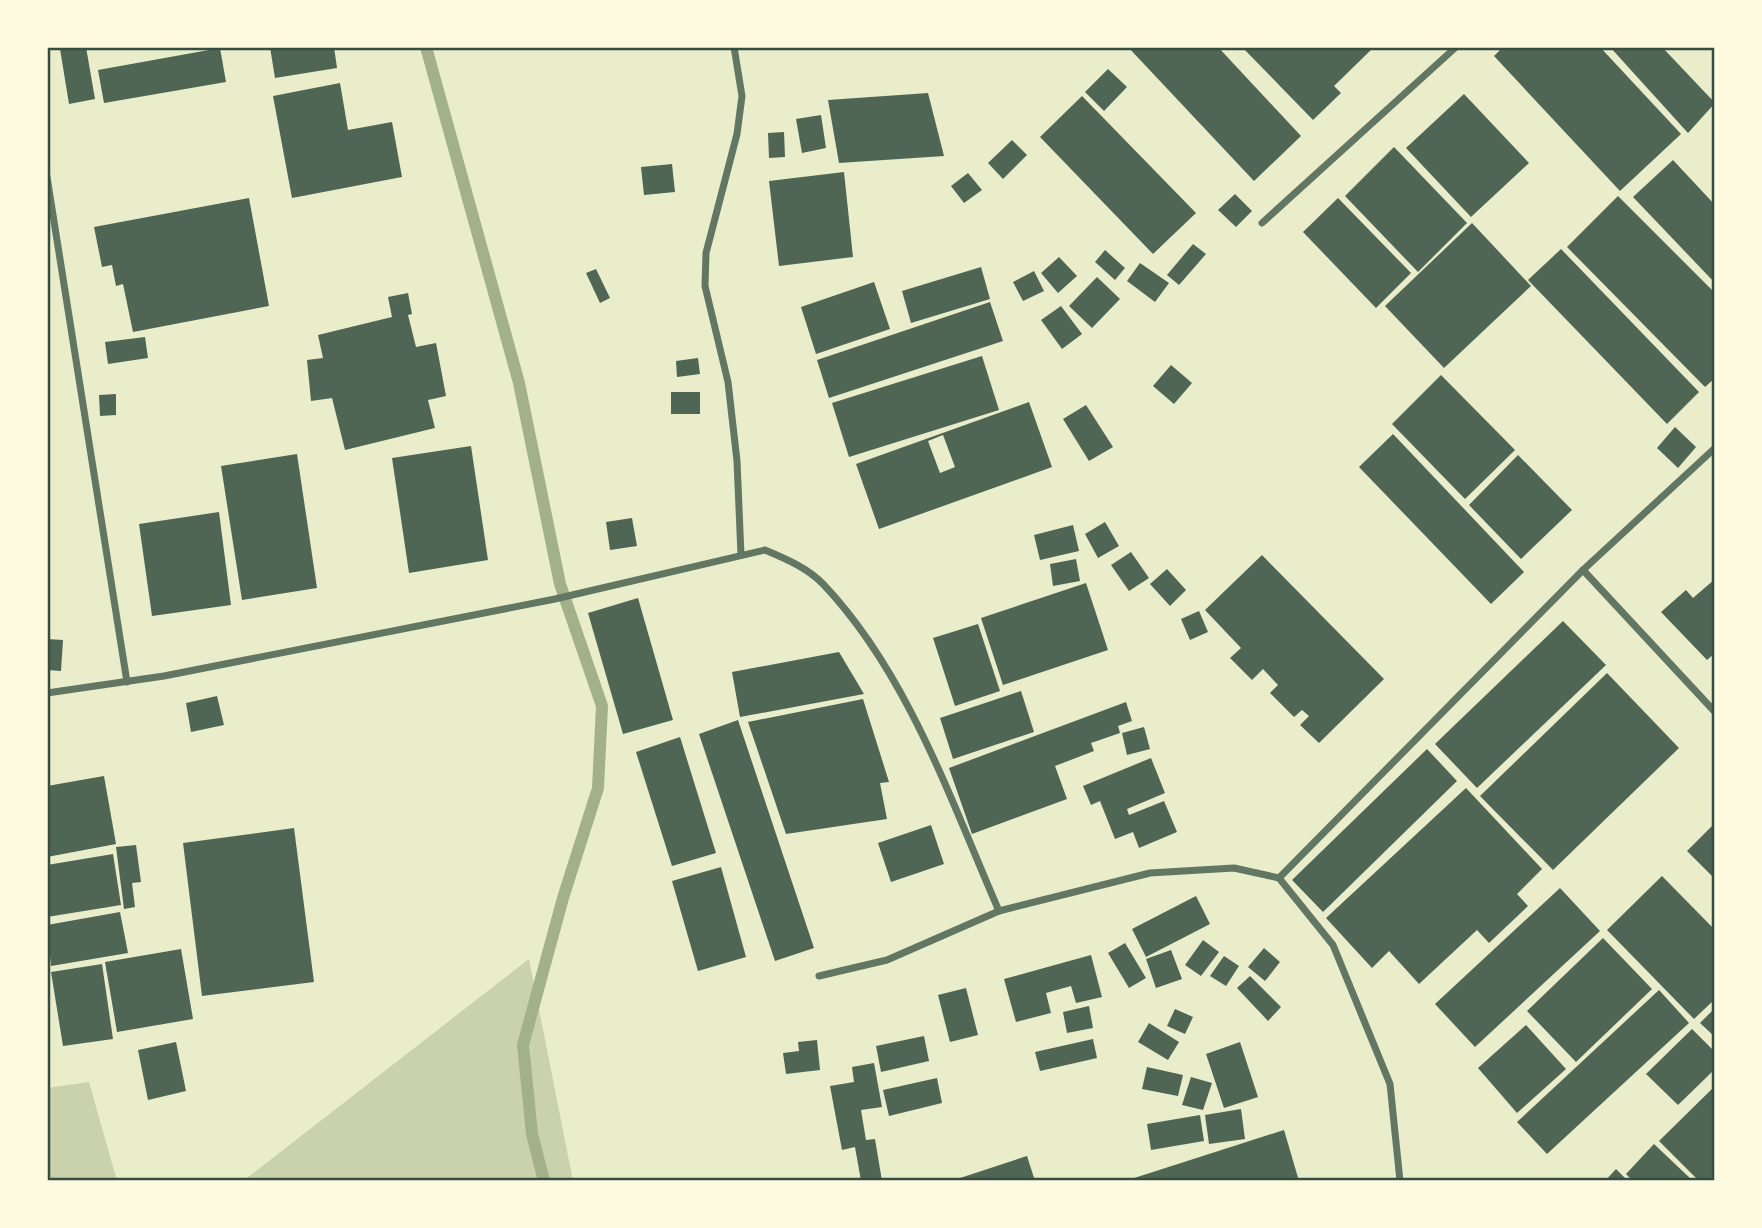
<svg xmlns="http://www.w3.org/2000/svg" width="1762" height="1228" viewBox="0 0 1762 1228" font-family="Barlow,sans-serif">
<style>
.green{fill:#cad2ad}
.lines{fill:none;stroke-linecap:round;stroke-linejoin:round}
.stream{stroke:#a3b18a;stroke-width:12}
.building{fill:#4f6655;fill-rule:evenodd}
.minor{stroke:#617663;stroke-width:7}
.neatline{fill:none;stroke:#344e41;stroke-width:2.5}
</style>
<rect width="100%" height="100%" fill="#e9edc9"/>
<g class="green">
<polygon points="529,959 573,1181 243,1181"/>
<polygon points="89,1082 117,1181 47,1181 47,1088"/>
</g>
<g class="lines">
<polyline class="stream" points="426,47 519,383 560,584 602,706 598,788 563,898 523,1045 532,1134 544,1181"/>
</g>
<g class="building">
<polygon points="86,47 95,99 69,104 60,49"/>
<polygon points="270,47 334,47 337,68 275,78"/>
<polygon points="1128,47 1218,47 1301,136 1254,181"/>
<polygon points="1242,47 1374,47 1334,86 1341,93 1313,120"/>
<polygon points="1503,47 1600,47 1681,134 1620,191 1494,56"/>
<polygon points="1610,47 1662,47 1715,103 1688,133"/>
<polygon points="220,48 226,82 104,103 98,70"/>
<polygon points="1108,69 1127,87 1104,111 1085,92"/>
<polygon points="340,83 348,130 392,122 402,177 292,198 273,96"/>
<polygon points="928,93 944,156 839,163 828,100"/>
<polygon points="1464,94 1529,163 1471,217 1406,148"/>
<polygon points="1082,96 1196,213 1153,254 1040,137"/>
<polygon points="821,115 826,148 802,153 796,119"/>
<polygon points="784,132 785,157 769,158 768,133"/>
<polygon points="1012,140 1027,155 1003,179 988,163"/>
<polygon points="1394,147 1467,223 1418,272 1345,196"/>
<polygon points="1673,160 1715,205 1715,283 1633,197"/>
<polygon points="672,164 675,192 644,195 641,167"/>
<polygon points="844,172 853,257 779,266 769,181"/>
<polygon points="968,173 982,190 964,203 951,186"/>
<polygon points="1235,194 1252,211 1236,227 1218,210"/>
<polygon points="1618,196 1715,293 1715,378 1705,387 1567,247"/>
<polygon points="249,198 269,306 133,332 123,284 116,286 112,265 102,267 94,227"/>
<polygon points="1338,198 1411,273 1376,308 1303,232"/>
<polygon points="1472,223 1531,286 1444,368 1385,306"/>
<polygon points="1193,244 1206,254 1179,285 1167,275"/>
<polygon points="1561,249 1699,392 1667,424 1528,280"/>
<polygon points="1105,250 1125,268 1115,280 1095,262"/>
<polygon points="1059,257 1077,276 1058,293 1041,273"/>
<polygon points="1140,263 1169,283 1155,302 1127,281"/>
<polygon points="981,267 990,299 911,323 902,291"/>
<polygon points="596,269 610,298 600,303 586,273"/>
<polygon points="1034,271 1044,291 1023,301 1013,282"/>
<polygon points="1097,277 1120,299 1092,328 1069,306"/>
<polygon points="874,282 890,329 816,354 801,307"/>
<polygon points="408,293 412,314 408,315 416,347 436,343 446,396 428,400 435,428 345,450 332,398 311,401 307,360 323,358 318,335 392,317 388,297"/>
<polygon points="990,302 1003,341 829,398 817,360"/>
<polygon points="1061,306 1082,334 1062,349 1041,320"/>
<polygon points="145,337 148,358 108,364 105,342"/>
<polygon points="982,356 999,410 849,457 832,403"/>
<polygon points="698,358 700,374 677,377 676,361"/>
<polygon points="1171,365 1192,383 1174,404 1153,386"/>
<polygon points="1441,375 1515,450 1465,499 1392,424"/>
<rect x="671" y="392" width="29" height="22"/>
<polygon points="116,394 116,415 100,416 99,395"/>
<path d="M1029,402L1052,467L879,529L856,464ZM943,435L955,467L940,473L928,441Z"/>
<polygon points="1086,405 1113,447 1089,461 1063,419"/>
<polygon points="1675,427 1696,447 1678,468 1657,448"/>
<polygon points="1393,434 1524,572 1491,604 1359,467"/>
<polygon points="471,446 488,560 409,573 392,458"/>
<polygon points="297,454 317,588 242,600 221,466"/>
<polygon points="1518,455 1572,510 1521,559 1469,505"/>
<polygon points="219,512 231,605 152,616 139,524"/>
<polygon points="632,518 637,546 610,550 606,522"/>
<polygon points="1105,522 1119,546 1098,558 1085,534"/>
<polygon points="1073,525 1079,551 1040,560 1034,535"/>
<polygon points="1131,552 1149,578 1129,591 1111,565"/>
<polygon points="1262,555 1384,679 1319,743 1300,725 1309,716 1302,710 1294,717 1270,693 1278,685 1263,669 1252,680 1230,658 1241,648 1205,610"/>
<polygon points="1076,559 1080,581 1053,586 1050,564"/>
<polygon points="1167,569 1186,590 1170,606 1150,584"/>
<polygon points="1715,579 1715,653 1707,660 1661,612 1686,590 1693,598"/>
<polygon points="1086,583 1108,650 1003,685 981,618"/>
<polygon points="638,598 673,720 623,734 588,613"/>
<polygon points="1199,611 1208,632 1190,640 1181,619"/>
<polygon points="1563,621 1606,665 1477,788 1435,744"/>
<polygon points="978,624 1000,691 955,706 933,638"/>
<polygon points="47,639 63,640 61,671 47,670"/>
<polygon points="839,652 864,694 740,717 732,672"/>
<polygon points="1607,673 1679,748 1553,870 1480,796"/>
<polygon points="1021,691 1034,732 953,759 940,718"/>
<polygon points="217,696 224,725 191,732 186,703"/>
<polygon points="863,699 889,782 880,783 887,819 786,834 748,722"/>
<polygon points="1126,702 1132,721 1118,726 1120,733 1091,743 1094,751 1055,766 1067,799 972,834 949,768"/>
<polygon points="738,720 814,948 775,961 699,734"/>
<polygon points="1144,727 1150,749 1127,755 1122,733"/>
<polygon points="680,737 716,853 672,866 636,752"/>
<polygon points="1427,749 1457,781 1323,912 1292,880"/>
<polygon points="1151,758 1165,793 1127,809 1129,815 1164,801 1177,832 1139,848 1133,832 1115,839 1100,801 1091,805 1083,786"/>
<polygon points="104,776 116,844 47,857 47,786"/>
<polygon points="1466,788 1542,869 1517,894 1528,906 1489,943 1477,930 1419,984 1389,951 1372,968 1326,918"/>
<polygon points="1715,823 1715,879 1687,851"/>
<polygon points="931,825 944,864 891,882 878,843"/>
<polygon points="294,828 314,982 202,996 183,843"/>
<polygon points="136,845 141,882 132,883 135,907 124,909 116,847"/>
<polygon points="113,854 121,905 47,917 47,865"/>
<polygon points="721,867 746,957 698,971 672,881"/>
<polygon points="1662,876 1715,930 1715,999 1694,1019 1607,930"/>
<polygon points="1560,888 1600,931 1475,1047 1435,1004"/>
<polygon points="1196,896 1210,924 1146,957 1132,929"/>
<polygon points="120,912 128,953 51,966 47,925"/>
<polygon points="1603,938 1652,989 1576,1062 1527,1011"/>
<polygon points="1203,940 1219,952 1201,976 1185,965"/>
<polygon points="1125,943 1146,978 1129,988 1108,953"/>
<polygon points="1264,948 1280,962 1265,981 1248,967"/>
<polygon points="181,949 193,1019 117,1032 105,962"/>
<polygon points="1171,950 1182,979 1156,988 1146,959"/>
<polygon points="1091,955 1102,997 1076,1003 1071,986 1046,993 1051,1013 1016,1022 1004,979"/>
<polygon points="1224,956 1239,966 1226,986 1210,976"/>
<polygon points="102,964 113,1039 63,1046 51,972"/>
<polygon points="1250,976 1281,1007 1268,1021 1237,988"/>
<polygon points="966,988 978,1035 950,1042 938,995"/>
<polygon points="1659,990 1689,1023 1547,1154 1517,1122"/>
<polygon points="1089,1006 1093,1028 1067,1033 1063,1012"/>
<polygon points="1715,1008 1715,1037 1700,1023"/>
<polygon points="1175,1009 1193,1017 1185,1034 1167,1026"/>
<polygon points="1149,1023 1179,1042 1168,1060 1138,1042"/>
<polygon points="1526,1025 1566,1069 1517,1113 1478,1068"/>
<polygon points="1692,1029 1715,1052 1715,1069 1678,1105 1646,1074"/>
<polygon points="924,1036 929,1061 881,1072 876,1046"/>
<polygon points="1093,1039 1097,1058 1040,1071 1035,1052"/>
<polygon points="817,1040 820,1070 786,1074 783,1053 799,1051 798,1042"/>
<polygon points="176,1042 186,1091 148,1100 138,1050"/>
<polygon points="1240,1042 1258,1097 1224,1108 1206,1054"/>
<polygon points="874,1063 882,1107 861,1110 866,1140 875,1139 882,1181 861,1181 855,1147 842,1150 830,1086 854,1082 852,1067"/>
<polygon points="1147,1067 1183,1075 1178,1096 1142,1089"/>
<polygon points="1191,1077 1212,1083 1203,1110 1182,1105"/>
<polygon points="937,1078 942,1103 889,1116 883,1090"/>
<polygon points="1715,1086 1715,1177 1710,1181 1699,1181 1659,1141"/>
<polygon points="1241,1109 1245,1139 1209,1144 1205,1115"/>
<polygon points="1200,1115 1204,1141 1151,1150 1147,1124"/>
<polygon points="1284,1130 1299,1181 1128,1181 1128,1180"/>
<polygon points="1654,1144 1693,1181 1633,1181 1626,1174"/>
<polygon points="1027,1156 1035,1181 954,1181 954,1180"/>
<polygon points="1616,1169 1628,1181 1605,1181"/>
</g>
<g class="lines">
<g class="minor">
<polyline points="734,47 742,96 737,134 706,253 705,286 728,382 737,461 741,555"/>
<polyline points="47,177 127,682"/>
<polyline points="1262,223 1456,47"/>
<polyline points="1583,570 1715,712"/>
<path d="M47,693L164,676L555,599L765,550C786,559 808,568 824,585C908,674 951,801 999,911"/>
<polyline points="1279,878 1583,570 1715,448"/>
<polyline points="819,976 887,960 999,911 1150,873 1234,868 1279,878 1333,945 1390,1084 1400,1181"/>
</g>
</g>
<rect width="1762" height="1228" fill="none" stroke="#fefae0" stroke-width="98"/>
<rect x="49" y="49" width="1664" height="1130" class="neatline"/>
</svg>
